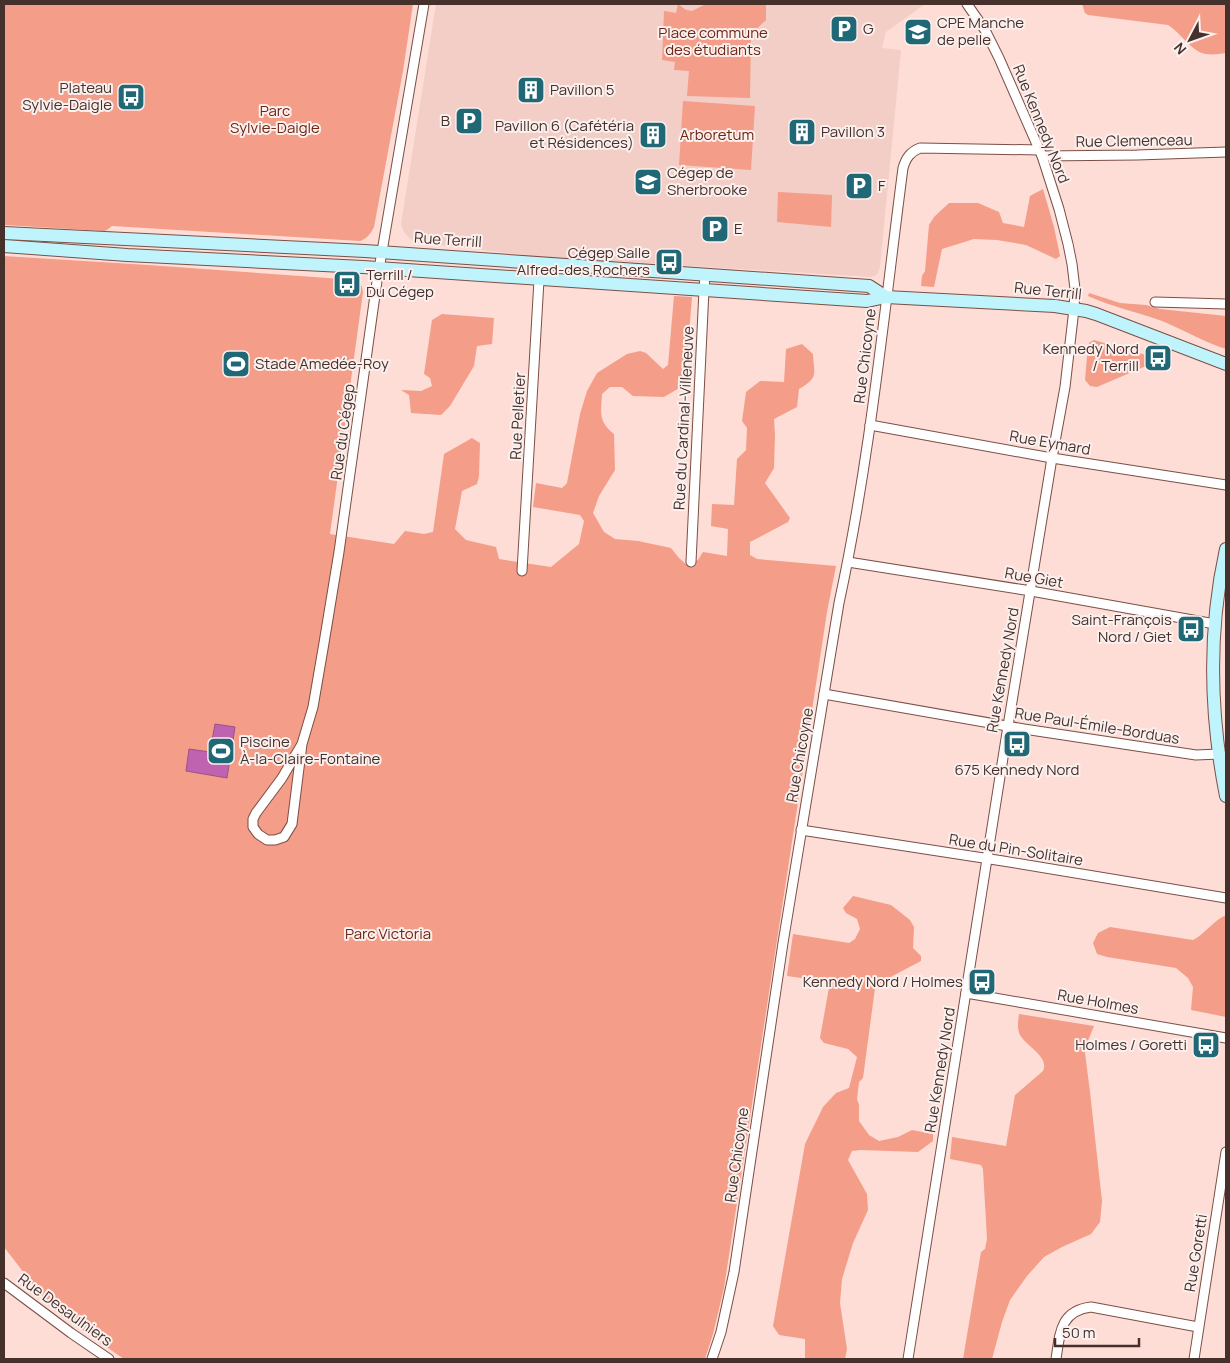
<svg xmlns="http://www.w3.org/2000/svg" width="1230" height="1363" viewBox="0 0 1230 1363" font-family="Manrope,sans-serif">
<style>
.built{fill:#f2cec6}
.green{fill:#f49d89}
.water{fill:#bf62af;stroke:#9a5388}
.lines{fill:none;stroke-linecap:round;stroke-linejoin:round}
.street-casing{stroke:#7b4f45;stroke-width:11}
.secondary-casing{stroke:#7b4f45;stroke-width:14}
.street{stroke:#fff;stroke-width:9}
.secondary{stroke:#c0f4fd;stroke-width:12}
.labels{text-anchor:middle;stroke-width:4;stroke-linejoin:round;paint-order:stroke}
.poi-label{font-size:15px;fill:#45302c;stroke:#fbf0ed;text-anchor:start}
.park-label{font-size:15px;fill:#6f2514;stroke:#fbf0ed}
.street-label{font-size:15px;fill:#45302c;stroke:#fbf0ed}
</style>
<rect width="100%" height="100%" fill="#fdddd6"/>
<polygon class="built" points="436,4 925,4 886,32 882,48 901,50 880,267 878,273 875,276 870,277 533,256 422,243 410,239 404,232 401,224"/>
<g class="green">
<path d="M4,4H413L403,71L374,227C371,233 367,239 360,241L112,226L107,230L104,231L4,225Z"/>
<polygon points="678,4 686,10 692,11 706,4 766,4 766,20 751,34 750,98 687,96 689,71 674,70 675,62 662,60 664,11 676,13"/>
<path d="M1082,4H1226V53C1220,54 1213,55 1206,54C1193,53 1180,32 1168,25L1088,15L1085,13Z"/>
<polygon points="683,101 755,106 751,170 679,165"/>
<polygon points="1043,189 1054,227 1060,256 1056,259 1026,245 997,240 974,239 942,249 934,287 921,286 922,276 925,271 929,225 934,217 949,203 978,203 999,212 1003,223 1024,227 1030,196"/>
<polygon points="778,192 832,195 831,227 777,222"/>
<path d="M4,256L148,265L356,280C361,283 362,286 363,292L330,534L394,544L405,531L424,534L433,532L444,454L472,438L480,443L479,476L477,484L462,491L455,529L466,540L496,547L499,559L551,567L579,544L584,521L580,515L533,507L536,483L562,488L567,483L580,414L587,391L597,373L627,354L640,351L646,353L663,369L668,365L674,296L692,297L686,371L681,387L664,397L633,396L622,387H610L602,394C601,413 598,421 614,434L615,470L599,496L593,513L604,532L615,539L638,541L671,548L679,558L687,565L698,560L703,552L727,556L728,529L711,526L712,504L734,505L737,459L746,450L747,428L742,421L746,392L760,381L784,382L786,349L802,344L813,354C814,375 819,377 799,389L797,407L774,419L775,435L774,468L765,483L790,518L788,522L750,542V555L757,559L836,566L827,612L724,1288L713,1334L705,1359H124L62,1316L48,1304L4,1247Z"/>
<path d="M1089,293L1120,303L1146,305L1160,309L1226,316V349C1204,342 1184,330 1162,321C1137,312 1112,307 1088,296Z"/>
<polygon points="442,314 494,318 492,344 477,346 474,366 450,406 441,415 411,413 409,395 401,390 421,391 432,386 430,378 424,374 432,320"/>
<polygon points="1094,340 1146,355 1148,361 1146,366 1097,387 1090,386 1085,380 1088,345 1090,342"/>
<polygon points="853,896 891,905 910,920 914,927 913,948 921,956 921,961 883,981 875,988 863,1078 859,1082 857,1099 859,1105 859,1121 869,1135 879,1141 898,1137 912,1130 933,1134 933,1141 918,1152 860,1150 852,1151 848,1160 867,1194 868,1210 853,1243 842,1279 840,1303 847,1349 845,1359 805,1359 805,1339 779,1335 773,1326 805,1144 823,1107 836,1093 849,1088 857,1057 848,1049 824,1043 820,1038 830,982 787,976 793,934 849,943 855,939 860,929 857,919 846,913 843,908"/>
<path d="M1226,915V1017L1191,1010L1193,987L1188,978L1176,968L1107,957L1097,954L1093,943L1098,933L1110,927L1193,940C1205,934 1213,921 1226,915Z"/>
<path d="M1019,1014L1094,1026L1087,1043L1085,1053L1090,1092L1102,1201L1100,1222L1091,1234L1062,1247L1044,1257L1027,1276L1010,1300L1002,1322L992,1359H963L981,1252L985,1249L987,1239L983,1169L981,1165L950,1159L952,1137L1006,1146L1015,1095L1043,1071C1050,1057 1026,1046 1020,1035C1017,1029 1018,1021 1019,1014Z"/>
</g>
<polygon class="water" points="215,724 235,727 227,778 186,771 189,749 210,752"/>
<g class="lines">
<defs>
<g id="street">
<polyline points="1042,156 1137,155 1226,152"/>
<polyline points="1155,302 1226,304"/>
<polyline points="870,425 1052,458 1226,485"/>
<polyline points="691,562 704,290 705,275"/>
<polyline points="848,562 1031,591 1215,624"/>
<polyline points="522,571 540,263"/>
<polyline points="824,694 1024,729 1196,755 1219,754"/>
<polyline points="302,744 282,778 256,813 253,819 253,827 258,834 267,840 275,840 284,837 292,824 302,744 313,707 324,643 339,552 377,281 424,4"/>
<polyline points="801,830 1003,861 1226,898"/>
<polyline points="966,993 1226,1038"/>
<polyline points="4,1283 71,1333 109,1359"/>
<path d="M712,1359L721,1332L734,1272L783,943L839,603C870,460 884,313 903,168C906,158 910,152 920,148L1040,150"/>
<polyline points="908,1359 1008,726 1052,458 1065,387 1074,309 1075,289 1072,264 1068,244 1059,209 1042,156 999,58 985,30 967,4"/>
<path d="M1056,1359C1060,1333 1060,1311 1091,1307L1198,1327"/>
<polyline points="1194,1359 1226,1152"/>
</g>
<g id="secondary">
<polyline points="4,233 365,251 869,286 886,297"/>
<polyline points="4,246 127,255 363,267 867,301 886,297 1055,306 1086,311 1096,314 1226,364"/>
<path d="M1226,549C1208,630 1210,715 1226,796"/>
</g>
</defs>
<use href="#street" class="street-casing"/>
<use href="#secondary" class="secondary-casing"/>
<use href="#street" class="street"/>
<use href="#secondary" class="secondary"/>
</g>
<defs>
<symbol id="parking-square" viewBox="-11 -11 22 22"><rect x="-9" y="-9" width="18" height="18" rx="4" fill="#216876" stroke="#fbf0ed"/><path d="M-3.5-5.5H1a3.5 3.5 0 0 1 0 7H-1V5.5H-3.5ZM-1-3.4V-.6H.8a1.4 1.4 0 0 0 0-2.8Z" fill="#fff"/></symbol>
<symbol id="school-square" viewBox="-11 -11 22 22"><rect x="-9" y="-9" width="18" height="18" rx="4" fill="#216876" stroke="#fbf0ed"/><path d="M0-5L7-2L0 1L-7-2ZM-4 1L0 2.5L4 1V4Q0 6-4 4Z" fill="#fff"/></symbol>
<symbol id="building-square" viewBox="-11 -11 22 22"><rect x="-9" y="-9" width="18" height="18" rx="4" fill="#216876" stroke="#fbf0ed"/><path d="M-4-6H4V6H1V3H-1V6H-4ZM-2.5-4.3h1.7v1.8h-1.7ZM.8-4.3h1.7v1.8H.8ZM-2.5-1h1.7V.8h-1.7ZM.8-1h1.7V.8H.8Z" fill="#fff"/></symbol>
<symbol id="bus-square" viewBox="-11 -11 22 22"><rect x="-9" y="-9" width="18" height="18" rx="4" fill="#216876" stroke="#fbf0ed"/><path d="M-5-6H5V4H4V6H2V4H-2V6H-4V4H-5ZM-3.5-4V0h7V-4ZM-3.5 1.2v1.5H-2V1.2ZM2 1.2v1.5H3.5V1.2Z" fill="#fff"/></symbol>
<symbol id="university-square" viewBox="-11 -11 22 22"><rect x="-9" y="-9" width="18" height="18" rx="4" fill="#216876" stroke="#fbf0ed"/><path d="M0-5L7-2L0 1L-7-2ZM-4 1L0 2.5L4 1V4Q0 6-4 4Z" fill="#fff"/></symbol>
<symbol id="stadium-square" viewBox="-11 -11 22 22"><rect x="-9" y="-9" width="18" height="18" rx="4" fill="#216876" stroke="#fbf0ed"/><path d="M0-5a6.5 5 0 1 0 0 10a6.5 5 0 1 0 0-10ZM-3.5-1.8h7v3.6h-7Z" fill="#fff"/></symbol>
</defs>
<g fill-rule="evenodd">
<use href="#parking-square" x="828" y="13" width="32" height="32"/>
<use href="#school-square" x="902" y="16" width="32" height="32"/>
<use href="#building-square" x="515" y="74" width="32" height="32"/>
<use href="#bus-square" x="115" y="81" width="32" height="32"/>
<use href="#parking-square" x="453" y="105" width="32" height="32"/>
<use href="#building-square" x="786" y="116" width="32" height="32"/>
<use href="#building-square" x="637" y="119" width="32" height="32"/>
<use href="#university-square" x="632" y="166" width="32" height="32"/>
<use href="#parking-square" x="843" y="170" width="32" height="32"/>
<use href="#parking-square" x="699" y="213" width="32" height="32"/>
<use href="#bus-square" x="653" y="246" width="32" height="32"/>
<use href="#bus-square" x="331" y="268" width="32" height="32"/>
<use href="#bus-square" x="1142" y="342" width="32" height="32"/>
<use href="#stadium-square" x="220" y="348" width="32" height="32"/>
<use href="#bus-square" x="1175" y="613" width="32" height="32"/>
<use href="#bus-square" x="1001" y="728" width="32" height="32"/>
<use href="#stadium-square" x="205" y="735" width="32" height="32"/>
<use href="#bus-square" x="966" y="966" width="32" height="32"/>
<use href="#bus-square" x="1190" y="1029" width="32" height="32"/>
</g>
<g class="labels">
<g class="poi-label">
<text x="937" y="28">CPE Manche<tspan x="937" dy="17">de pelle</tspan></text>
<text x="863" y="34">G</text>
<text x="112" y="93" text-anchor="end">Plateau<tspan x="112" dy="17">Sylvie-Daigle</tspan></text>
<text x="550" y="95">Pavillon 5</text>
<text x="450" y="126" text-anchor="end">B</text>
<text x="634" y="131" text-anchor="end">Pavillon 6 (Cafétéria<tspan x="634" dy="17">et Résidences)</tspan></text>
<text x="821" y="137">Pavillon 3</text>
<text x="667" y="178">Cégep de<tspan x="667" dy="17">Sherbrooke</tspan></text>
<text x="878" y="191">F</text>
<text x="734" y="234">E</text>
<text x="650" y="258" text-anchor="end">Cégep Salle<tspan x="650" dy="17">Alfred-des Rochers</tspan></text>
<text x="366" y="280">Terrill /<tspan x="366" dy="17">Du Cégep</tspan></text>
<text x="1139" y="354" text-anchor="end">Kennedy Nord<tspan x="1139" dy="17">/ Terrill</tspan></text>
<text x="255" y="369">Stade Amedée-Roy</text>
<text x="1172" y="625" text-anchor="end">Saint-François<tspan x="1172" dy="17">Nord / Giet</tspan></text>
<text x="240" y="747">Piscine<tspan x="240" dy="17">À-la-Claire-Fontaine</tspan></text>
<text x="1017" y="775" text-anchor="middle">675 Kennedy Nord</text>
<text x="963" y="987" text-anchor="end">Kennedy Nord / Holmes</text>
<text x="1187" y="1050" text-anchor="end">Holmes / Goretti</text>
</g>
<g class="park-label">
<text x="713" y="38">Place commune<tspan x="713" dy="17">des étudiants</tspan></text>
<text x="275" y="116">Parc<tspan x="275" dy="17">Sylvie-Daigle</tspan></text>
<text x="717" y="140">Arboretum</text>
<text x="388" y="939">Parc Victoria</text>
</g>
<g class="street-label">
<text transform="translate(1041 124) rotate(68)" y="5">Rue Kennedy Nord</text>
<text transform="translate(1134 141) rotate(-1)" y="5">Rue Clemenceau</text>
<text transform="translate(448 240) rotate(4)" y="5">Rue Terrill</text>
<text transform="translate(1048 291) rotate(6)" y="5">Rue Terrill</text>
<text transform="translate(865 356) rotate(-83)" y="5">Rue Chicoyne</text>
<text transform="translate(518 416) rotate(-87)" y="5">Rue Pelletier</text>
<text transform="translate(684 418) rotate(-87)" y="5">Rue du Cardinal-Villeneuve</text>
<text transform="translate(343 432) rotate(-82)" y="5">Rue du Cégep</text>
<text transform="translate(1050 443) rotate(10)" y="5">Rue Eymard</text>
<text transform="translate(1034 578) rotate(10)" y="5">Rue Giet</text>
<text transform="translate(1003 670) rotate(-80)" y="5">Rue Kennedy Nord</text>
<text transform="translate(1097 726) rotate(9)" y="5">Rue Paul-Émile-Borduas</text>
<text transform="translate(800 755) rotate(-80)" y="5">Rue Chicoyne</text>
<text transform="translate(1016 850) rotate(9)" y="5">Rue du Pin-Solitaire</text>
<text transform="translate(1098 1002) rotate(10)" y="5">Rue Holmes</text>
<text transform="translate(940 1070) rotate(-81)" y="5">Rue Kennedy Nord</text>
<text transform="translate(737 1155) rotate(-82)" y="5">Rue Chicoyne</text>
<text transform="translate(1196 1253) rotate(-81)" y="5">Rue Goretti</text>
<text transform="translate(65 1310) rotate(36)" y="5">Rue Desaulniers</text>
</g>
</g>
<rect width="1230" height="1363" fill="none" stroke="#45302c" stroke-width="10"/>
<g transform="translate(1190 40) rotate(229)" stroke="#fbf0ed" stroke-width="4" paint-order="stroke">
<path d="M0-4L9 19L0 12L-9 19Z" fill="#45302c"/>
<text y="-8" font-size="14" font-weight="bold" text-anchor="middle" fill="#45302c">N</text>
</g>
<path d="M1055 1338v8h84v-8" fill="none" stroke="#45302c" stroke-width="2.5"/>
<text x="1062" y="1338" font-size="15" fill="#45302c" stroke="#fbf0ed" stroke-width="4" paint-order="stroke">50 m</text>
</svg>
